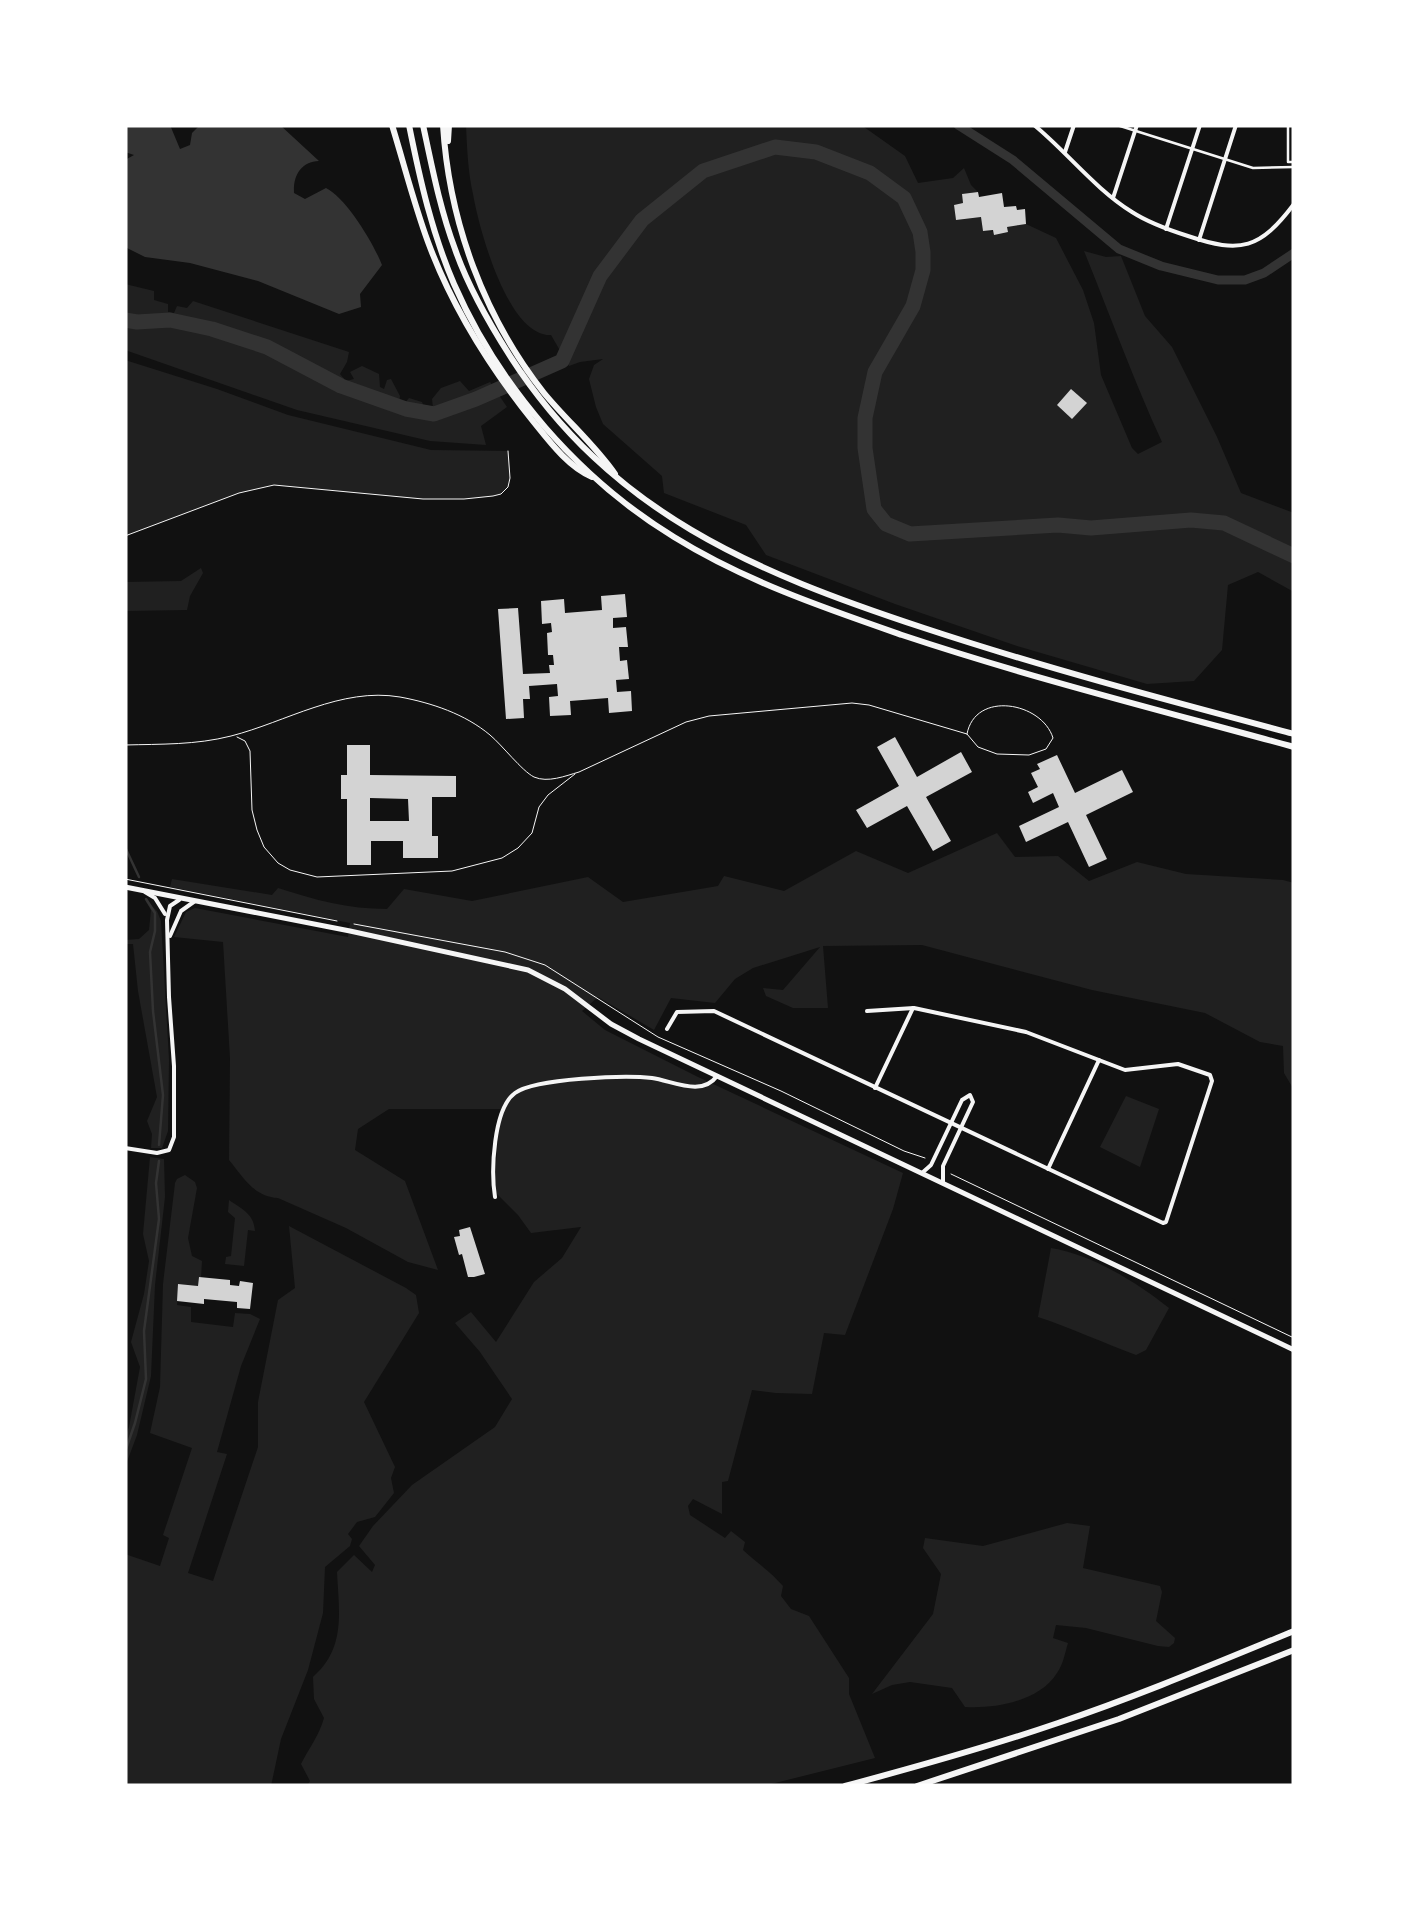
<svg xmlns="http://www.w3.org/2000/svg" width="1419" height="1911" viewBox="0 0 1419 1911" font-family="'Work Sans',sans-serif">
<style>
.green{fill:#202020}
.water{fill:#333}
.lines{fill:none;stroke-linecap:round;stroke-linejoin:round}
.stream{stroke:#333;stroke-width:2.5}
.canal{stroke:#333;stroke-width:9}
.river{stroke:#333;stroke-width:15}
.building{fill:#d3d3d3;fill-rule:evenodd}
.path{stroke:#f5f5f5;stroke-width:1}
.service{stroke:#f5f5f5;stroke-width:1}
.pedestrian{stroke:#f5f5f5;stroke-width:2.5}
.minor{stroke:#f5f5f5;stroke-width:4}
.tertiary{stroke:#f5f5f5;stroke-width:4}
.secondary{stroke:#f5f5f5;stroke-width:5}
.motorway{stroke:#f5f5f5;stroke-width:6}
</style>
<rect width="100%" height="100%" fill="#111"/>
<g class="green">
<path d="M466,125H858L864,127L905,156L918,183L953,178L964,168L971,185L978,192L962,194L963,203L954,205L956,220L981,217L983,231L1008,232L1007,227L1026,224L1056,238L1083,290L1094,323L1101,375L1132,448L1138,454L1162,442C1133,379 1110,315 1084,251L1106,257L1121,256L1145,316L1172,347L1217,437L1241,493L1294,513V592L1258,572L1228,585L1222,650L1194,681L1147,684L1017,646L895,604L766,555L746,525L664,493L662,476L603,424L596,407L589,379L594,365L603,359L580,362L569,366L551,335C508,337 479,229 473,194C468,172 467,148 466,125Z"/>
<polygon points="125,284 154,291 154,300 168,304 168,312 174,313 177,306 187,308 193,301 349,352 347,362 340,374 346,381 354,379 350,372 362,366 379,374 380,387 384,389 387,380 391,379 400,396 399,402 405,403 409,398 422,402 425,410 433,408 432,399 441,388 460,381 469,391 490,382 507,407 481,426 486,445 430,441 297,410 125,350"/>
<polygon points="125,360 217,389 288,415 431,450 508,451 510,478 508,487 501,494 493,496 464,499 423,499 274,485 239,493 125,536"/>
<polygon points="201,568 203,573 190,596 187,610 125,611 125,582 181,581"/>
<path d="M997,833L1015,857L1058,856L1089,881L1137,862L1186,874L1283,880L1294,883V1090L1284,1073L1283,1046L1260,1042L1205,1013L1092,990L922,945L823,946L828,1008H793L766,996L763,988L783,990L820,947L753,968L735,979L715,1003L671,998L654,1030L598,997L582,1011L605,1030L696,1076L903,1173L893,1209L845,1335L824,1333L812,1394L776,1393L752,1390L728,1481L722,1482V1514L693,1499L688,1506L690,1515L725,1538L731,1531L745,1542L743,1550C757,1563 771,1572 783,1586L781,1596L791,1609L809,1616L849,1678V1694L875,1758L763,1786H307L310,1781L301,1764C309,1748 319,1736 324,1718L314,1699L313,1677C346,1648 339,1612 337,1572L354,1555L372,1572L375,1565L359,1546L373,1526L412,1485L495,1427L512,1399L480,1352L455,1323L471,1312L496,1342L534,1282L562,1258L581,1227L531,1233L518,1215L494,1191L500,1109H389L358,1129L355,1150L405,1181L438,1270L408,1262L346,1228L278,1198C254,1197 243,1177 229,1160L230,1058L223,942L174,937L186,912L195,908L348,937L350,923L170,887L172,879L272,895L278,888C315,900 348,909 387,909L404,889L472,901L588,877L623,902L718,886L724,876L784,891L856,851L908,873Z"/>
<polygon points="145,900 157,911 161,921 169,1059 168,1131 162,1148 151,1148 152,1134 147,1121 157,1097 138,991 133,944 125,944 125,940 139,939 149,930 151,910"/>
<polygon points="1126,1096 1159,1109 1140,1167 1100,1147"/>
<polygon points="150,1157 164,1159 165,1197 155,1285 151,1376 137,1435 125,1467 125,1437 129,1427 140,1367 131,1342 144,1294 149,1261 143,1234"/>
<polygon points="185,1175 195,1182 197,1188 188,1238 192,1256 202,1261 201,1277 199,1277 198,1286 179,1284 177,1305 191,1307 191,1322 233,1327 235,1313 250,1314 260,1319 241,1366 217,1452 227,1454 188,1573 213,1581 258,1447 258,1402 278,1300 295,1288 289,1226 406,1288 416,1295 419,1313 364,1402 395,1467 391,1478 394,1493 375,1517 357,1522 348,1534 352,1539 350,1546 325,1567 323,1613 308,1670 281,1739 271,1786 125,1786 125,1554 160,1566 169,1538 163,1535 192,1448 150,1433 160,1387 163,1284 175,1183 177,1179"/>
<path d="M229,1200C242,1209 254,1214 255,1231L248,1230L244,1266L225,1264L226,1257L231,1256L235,1218L228,1212Z"/>
<path d="M1051,1248C1091,1254 1138,1283 1169,1308L1146,1350L1136,1355C1103,1343 1072,1328 1038,1317Z"/>
<path d="M1067,1523L1090,1526L1083,1568L1160,1586L1162,1592L1156,1621L1175,1638L1174,1643L1169,1647L1158,1646L1086,1628L1056,1625L1053,1638L1068,1643C1065,1653 1063,1665 1057,1673C1040,1701 995,1709 965,1707L952,1688L910,1682L892,1685L872,1694L933,1614L941,1574L923,1548L925,1538L983,1546Z"/>
</g>
<path class="water" d="M142,125H170L180,149L190,145L192,133L200,125H280L319,161C301,162 293,175 294,193L305,199L326,188C346,198 373,242 382,265L360,294L361,307L339,314L258,281L190,263L145,257L125,247V160L134,155L125,152V127Z"/>
<g class="lines">
<g class="stream">
<polyline points="125,847 139,877"/>
<polyline points="146,899 155,913 155,931 150,952 153,1011 163,1095 159,1145"/>
<polyline points="125,1452 135,1423 146,1379 144,1331 159,1219 156,1183 159,1161"/>
</g>
<polyline class="canal" points="958,125 1013,160 1119,249 1161,266 1218,280 1245,280 1264,273 1294,253"/>
<polyline class="river" points="125,320 137,322 170,320 212,329 267,347 341,386 406,409 434,414 476,399 562,361 600,276 642,220 703,171 775,147 816,152 870,173 904,198 920,232 923,252 923,270 913,306 875,372 865,418 865,448 874,509 886,524 910,534 1058,525 1091,528 1191,520 1224,523 1294,556"/>
</g>
<g class="building">
<polygon points="978,192 979,197 1002,193 1004,207 1016,206 1017,210 1025,209 1026,224 1007,227 1008,232 994,235 993,230 983,231 981,217 956,220 954,205 963,203 962,194"/>
<polygon points="1071,389 1087,403 1072,419 1057,405"/>
<polygon points="625,594 627,617 613,618 613,628 626,627 628,647 619,647 620,661 627,660 629,679 616,680 617,692 631,691 632,711 609,713 608,698 570,701 571,715 550,716 549,697 558,696 557,684 529,686 530,699 523,699 524,718 506,719 498,609 518,608 523,674 550,673 549,665 554,665 553,655 548,655 547,633 552,632 551,623 542,624 541,601 564,599 565,613 602,610 601,596"/>
<polygon points="895,737 917,777 961,752 972,772 926,797 951,841 933,851 907,806 867,828 856,810 899,786 877,747"/>
<path d="M347,745H370V775L456,776V797H432V836H438V858H403V841H371V865H347V799H341V775H347ZM370,798L408,799L409,821H370Z"/>
<polygon points="1057,755 1075,793 1122,770 1133,792 1086,815 1107,859 1089,867 1068,822 1026,842 1019,826 1059,807 1053,793 1033,803 1028,792 1038,787 1031,773 1040,769 1037,764"/>
<polygon points="470,1227 485,1274 474,1277 468,1277 462,1254 459,1255 454,1237 460,1236 459,1230"/>
<polygon points="199,1277 230,1280 230,1285 239,1286 240,1281 253,1283 250,1309 237,1308 237,1302 204,1299 204,1304 177,1301 178,1284 198,1286"/>
</g>
<g class="lines">
<g class="path">
<polyline points="125,536 239,493 274,485 423,499 464,499 493,496 501,494 508,487 510,478 508,451"/>
<polyline points="125,879 337,921"/>
<polyline points="354,924 505,952 545,965 658,1037 781,1091 904,1151 925,1158"/>
<polyline points="951,1174 1294,1338"/>
</g>
<g class="service">
<polyline points="237,737 245,741 250,751 252,810 257,830 264,847 278,863 290,870 317,877 452,871 502,858 518,848 532,833 539,807 548,795 575,774"/>
<path d="M125,745C161,744 196,745 231,736C286,722 341,687 400,697C432,703 465,714 490,735C502,745 522,771 534,777C548,783 565,776 579,772L686,722L709,716L852,703L869,705L967,734L978,747L997,754L1029,755L1046,749L1053,738C1042,702 975,690 967,734"/>
</g>
<g class="pedestrian">
<polyline points="1117,125 1253,168 1294,167"/>
<polyline points="1288,125 1288,162 1294,162"/>
</g>
<g class="minor">
<path d="M1034,125C1067,152 1095,189 1132,212C1149,223 1169,230 1188,236C1241,254 1260,249 1294,204"/>
<polyline points="1065,152 1074,125"/>
<polyline points="1113,198 1137,125"/>
<polyline points="1166,229 1200,125"/>
<polyline points="1199,240 1236,125"/>
<polyline points="667,1029 677,1012 714,1011 1163,1223 1166,1222 1212,1081 1210,1075 1178,1064 1125,1070 1026,1032 914,1008 867,1011"/>
<polyline points="875,1088 913,1008"/>
<polyline points="1048,1169 1099,1060"/>
<polyline points="922,1173 931,1165 962,1100 970,1095 973,1102 943,1166 943,1183"/>
<path d="M495,1197C491,1172 493,1109 515,1093C536,1078 626,1075 652,1078C673,1081 702,1097 717,1076"/>
</g>
<g class="tertiary">
<polyline points="145,892 155,898 165,914"/>
<polyline points="170,936 181,911 195,901"/>
<polyline points="125,1148 157,1153 169,1150 174,1137 174,1066 169,997 167,920 170,906 179,900"/>
</g>
<polyline class="secondary" points="125,887 350,931 528,970 565,989 611,1024 639,1039 1294,1350"/>
<g class="motorway">
<path d="M392,125C404,164 414,204 428,242C452,307 489,366 532,420C549,441 568,467 592,477"/>
<path d="M409,125C420,180 432,233 454,284C499,387 579,479 674,537C745,581 824,608 902,635C1031,678 1163,711 1294,747"/>
<path d="M423,125C432,167 440,209 455,249C468,287 489,323 510,356C611,513 754,572 924,628C1045,668 1170,701 1294,734"/>
<path d="M443,125C449,222 484,317 544,393C567,421 595,445 615,474"/>
<polyline points="448,141 449,125"/>
<path d="M845,1786C916,1767 988,1747 1058,1723C1138,1696 1216,1663 1294,1631"/>
<polyline points="917,1786 1119,1719 1294,1650"/>
</g>
</g>
<rect width="1419" height="1911" fill="none" stroke="#ffffff" stroke-width="255"/>
</svg>
